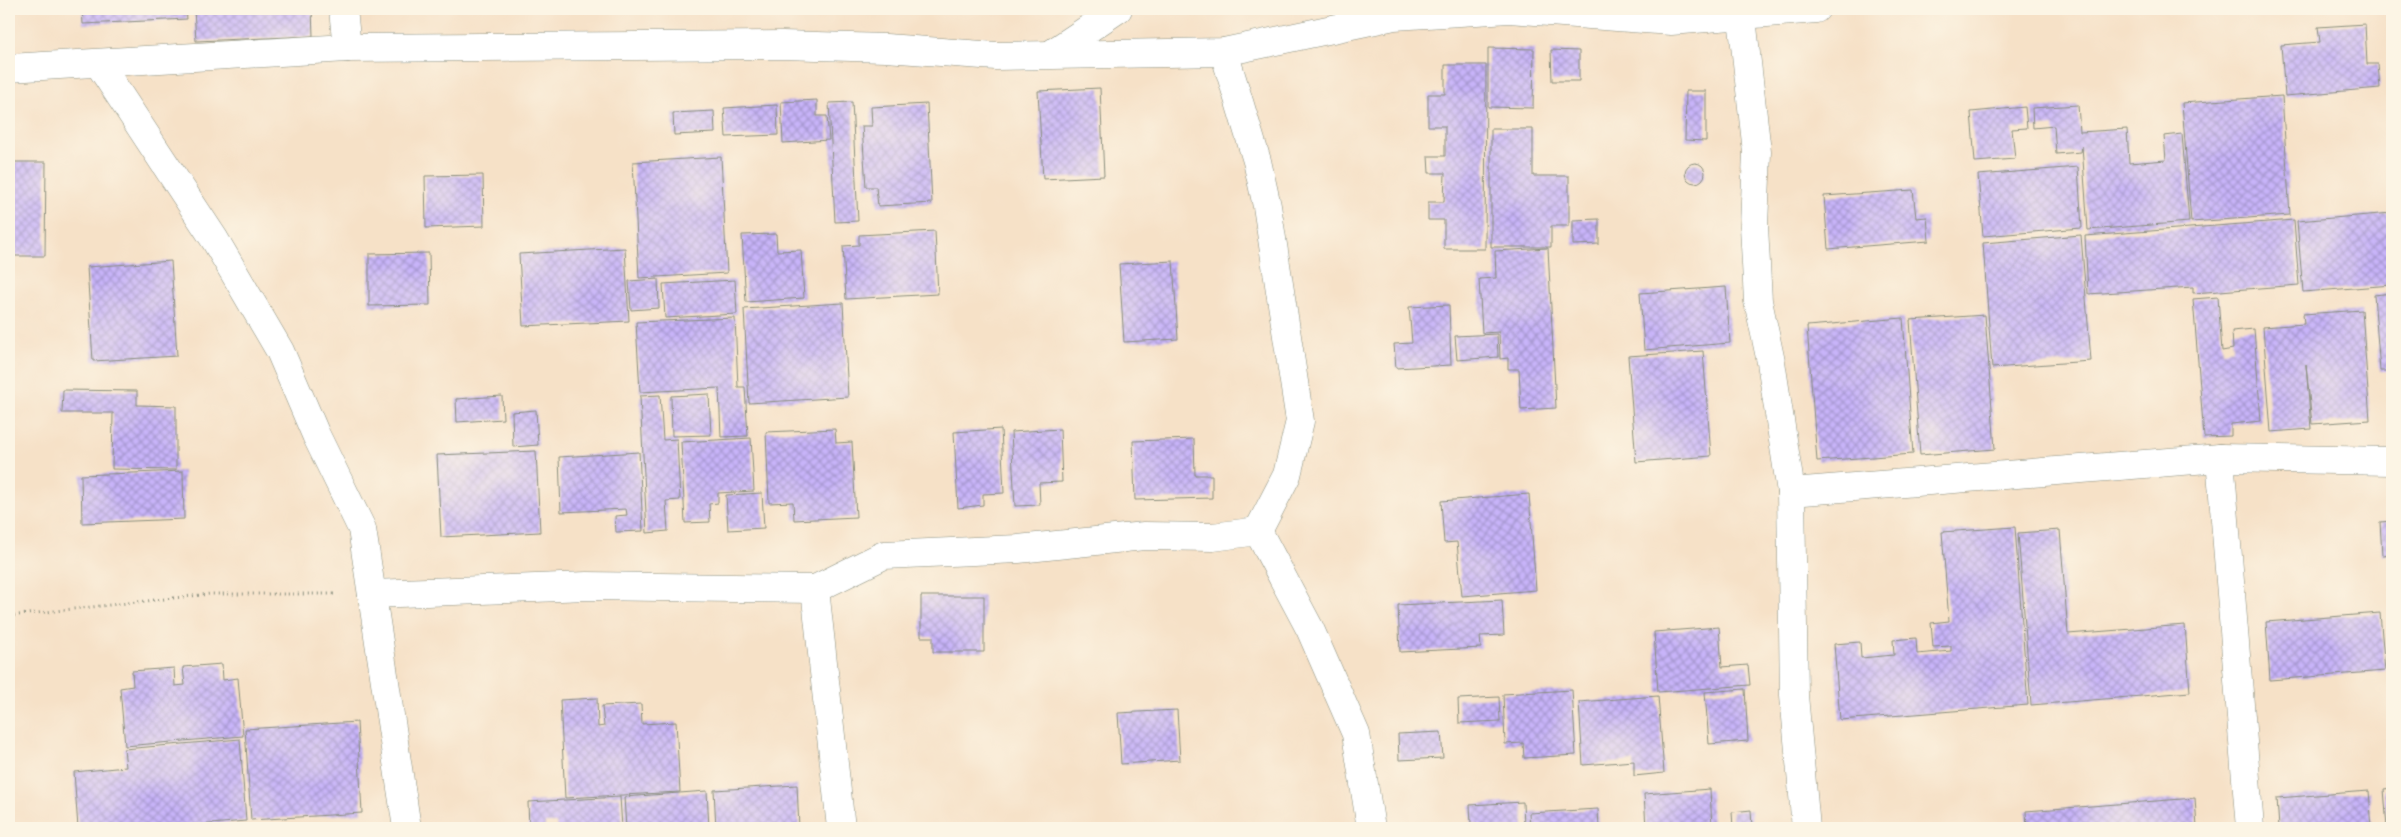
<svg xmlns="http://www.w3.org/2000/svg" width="2401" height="837" viewBox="0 0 2401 837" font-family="Itim,sans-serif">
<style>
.building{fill:url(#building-cross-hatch)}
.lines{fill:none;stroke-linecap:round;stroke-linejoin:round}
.street-casing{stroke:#8a8f7e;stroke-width:29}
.path{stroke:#8a8f7e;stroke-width:3;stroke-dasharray:1 4;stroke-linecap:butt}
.street{stroke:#fff;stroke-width:28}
</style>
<defs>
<pattern id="building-cross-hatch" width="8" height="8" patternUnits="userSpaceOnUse" patternTransform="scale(1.25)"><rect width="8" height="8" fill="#c8b4f9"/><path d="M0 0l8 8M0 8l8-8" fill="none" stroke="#a294ca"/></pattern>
</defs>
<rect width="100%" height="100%" fill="#fcf5e5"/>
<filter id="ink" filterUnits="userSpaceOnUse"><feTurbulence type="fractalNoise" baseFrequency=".02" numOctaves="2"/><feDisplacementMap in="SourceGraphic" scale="10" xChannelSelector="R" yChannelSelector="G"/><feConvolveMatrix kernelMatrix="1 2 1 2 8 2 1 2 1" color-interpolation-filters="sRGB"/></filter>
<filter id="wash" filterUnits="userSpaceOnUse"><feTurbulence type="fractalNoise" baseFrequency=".0096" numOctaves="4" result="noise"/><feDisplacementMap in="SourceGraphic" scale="20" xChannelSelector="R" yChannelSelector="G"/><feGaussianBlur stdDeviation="1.12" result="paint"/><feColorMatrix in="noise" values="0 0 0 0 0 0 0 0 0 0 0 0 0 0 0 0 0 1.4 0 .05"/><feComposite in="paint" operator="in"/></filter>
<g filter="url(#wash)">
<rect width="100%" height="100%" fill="#f6e1c7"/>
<g id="blocks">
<g class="building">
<polygon points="82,9 186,9 187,19 83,24"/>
<polygon points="194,9 312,9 313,36 196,41"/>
<polygon points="2365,24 2367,64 2378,64 2380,88 2285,96 2281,45 2320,42 2318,27"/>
<polygon points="1488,48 1534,49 1533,108 1488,107"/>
<polygon points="1551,50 1579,51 1579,81 1552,81"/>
<polygon points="1445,65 1486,65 1485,249 1444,249 1444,220 1428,220 1428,202 1444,202 1445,173 1429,173 1428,156 1445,156 1445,126 1428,126 1428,94 1445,94"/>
<polygon points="1100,88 1104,176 1043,179 1038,91"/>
<polygon points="1686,91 1706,91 1706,141 1685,140"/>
<polygon points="2282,96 2290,215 2191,222 2182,103"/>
<polygon points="817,100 817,116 827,116 829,140 783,143 781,102"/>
<polygon points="852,102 858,221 835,222 829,103"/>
<polygon points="927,104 932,203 878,206 876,187 866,187 862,126 872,126 871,107"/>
<polygon points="777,105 778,135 726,137 724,108"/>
<polygon points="2078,105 2080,132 2127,129 2129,163 2166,160 2164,136 2182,134 2189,222 2088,230 2082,146 2081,152 2056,154 2054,126 2033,128 2032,108"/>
<polygon points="2025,107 2027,128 2012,129 2015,159 1975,162 1971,112"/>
<polygon points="714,111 715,133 674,135 673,113"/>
<polygon points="1491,129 1533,129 1533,176 1569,176 1569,226 1551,226 1551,247 1491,247"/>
<polygon points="721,157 727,273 639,278 633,162"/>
<polygon points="9,162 46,162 45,256 9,256"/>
<circle cx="1695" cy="173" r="10"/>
<polygon points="2078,167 2082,228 1983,236 1978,175"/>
<polygon points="483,175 484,226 426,228 425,176"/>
<polygon points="1913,190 1916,218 1927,217 1929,241 1828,249 1824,196"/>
<polygon points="2392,213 2392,285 2303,292 2297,221"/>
<polygon points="1599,219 1599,244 1573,245 1573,220"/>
<polygon points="2294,220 2299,285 2193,293 2193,287 2088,294 2085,236"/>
<polygon points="935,231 938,294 846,299 843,246 859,245 859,235"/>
<polygon points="776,234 777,251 801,250 804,298 746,302 742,235"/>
<polygon points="2081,235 2091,361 1992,368 1983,243"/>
<polygon points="625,248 629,321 523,326 519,254"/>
<polygon points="1548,248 1556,408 1521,410 1519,369 1508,369 1508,358 1500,359 1499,332 1482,333 1479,279 1496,278 1495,251"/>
<polygon points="429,253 430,305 369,306 369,254"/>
<polygon points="171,261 177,356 93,361 87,267"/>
<polygon points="1173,261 1178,339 1124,342 1119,264"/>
<polygon points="658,279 659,308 631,310 629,281"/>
<polygon points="735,280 737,314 665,318 663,284"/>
<polygon points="1726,287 1730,343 1644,350 1640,293"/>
<polygon points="2392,293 2392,371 2380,371 2374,295"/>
<polygon points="2218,297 2222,351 2233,349 2232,331 2254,329 2261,421 2231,424 2231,436 2204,437 2193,299"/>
<polygon points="843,303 848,397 749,403 744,309"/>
<polygon points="1449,305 1451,365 1396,368 1394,344 1412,343 1409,307"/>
<polygon points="2362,310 2370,420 2312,424 2306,365 2311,429 2271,432 2263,327 2304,324 2303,314"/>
<polygon points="1985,315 1995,449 1920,455 1910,320"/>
<polygon points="735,318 738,387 745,387 748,436 721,437 719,388 640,392 636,322"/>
<polygon points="1903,318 1913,454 1817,461 1807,326"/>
<polygon points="1497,334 1498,357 1457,360 1455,336"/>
<polygon points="1703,351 1711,456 1636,462 1628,356"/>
<polygon points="2392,377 2392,416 2391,416 2388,378"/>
<polygon points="63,390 137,391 137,405 176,406 176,470 112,469 113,413 62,413"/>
<polygon points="709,394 711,435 672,436 671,396"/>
<polygon points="660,395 663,440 677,439 680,500 666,501 668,531 647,533 640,396"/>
<polygon points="502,396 503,419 457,422 456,399"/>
<polygon points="536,410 538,445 513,447 512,412"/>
<polygon points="835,429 836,443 852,442 856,517 794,520 793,502 769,503 766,432"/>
<polygon points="1001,429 1004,493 983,494 983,505 958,508 954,432"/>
<polygon points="1060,429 1062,482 1039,483 1040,505 1015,506 1011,432"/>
<polygon points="751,438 754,491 718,493 718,503 709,504 710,522 685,523 681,442"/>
<polygon points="1194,439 1195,475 1212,475 1212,498 1135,500 1133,441"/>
<polygon points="536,451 540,532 441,537 437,455"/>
<polygon points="639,452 643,531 616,532 615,516 627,515 626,509 561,512 559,457"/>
<polygon points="183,471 184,519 82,523 81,475"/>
<polygon points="762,493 764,528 728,530 726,495"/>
<polygon points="1529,494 1536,590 1462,596 1457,542 1444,543 1441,501"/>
<polygon points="2392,521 2392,554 2382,555 2380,522"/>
<polygon points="2015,527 2028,705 1840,720 1834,644 1860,642 1861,658 1894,655 1893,640 1916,638 1917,654 1951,651 1951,646 1933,647 1931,623 1949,621 1942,532"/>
<polygon points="2060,530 2068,634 2185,625 2190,692 2031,705 2018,533"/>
<polygon points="921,596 984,596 984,652 933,652 933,637 921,637"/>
<polygon points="1502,600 1504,635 1480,636 1481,648 1400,652 1398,605"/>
<polygon points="2380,613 2385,671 2270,680 2266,622"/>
<polygon points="1719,627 1722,667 1748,665 1750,685 1658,692 1654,632"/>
<polygon points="222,664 223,680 238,678 243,736 125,746 120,688 133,686 132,671 174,668 175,686 185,685 183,667"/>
<polygon points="1745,689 1748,741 1709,744 1705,692"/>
<polygon points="1572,690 1576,755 1524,758 1523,743 1505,744 1503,694"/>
<polygon points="1658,696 1664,773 1634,776 1634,761 1583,765 1579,702"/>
<polygon points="1499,697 1500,721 1459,723 1458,699"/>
<polygon points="597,698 598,727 604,726 602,706 641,704 642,724 676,722 680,792 565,798 560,700"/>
<polygon points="1177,710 1180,760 1121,764 1118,713"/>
<polygon points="357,722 362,813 251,820 245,729"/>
<polygon points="1441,732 1443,758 1399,760 1398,734"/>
<polygon points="240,739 246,821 163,828 78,828 74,772 126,767 124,749"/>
<polygon points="797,785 799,828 716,828 714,790"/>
<polygon points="2392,788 2392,828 2387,828 2384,789"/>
<polygon points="1710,789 1712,828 1646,828 1644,794"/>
<polygon points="707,791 709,828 626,828 624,797"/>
<polygon points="2369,791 2372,828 2279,828 2277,798"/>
<polygon points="620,797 622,828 557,828 556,823 545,823 545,828 529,828 528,802"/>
<polygon points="2195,798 2197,828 2027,828 2026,811"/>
<polygon points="1523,802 1524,828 1477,828 1477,823 1471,824 1470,805"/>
<polygon points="1598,809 1599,828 1530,828 1529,813"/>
<polygon points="1751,810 1752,828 1733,828 1732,812"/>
</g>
</g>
</g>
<g filter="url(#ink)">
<use href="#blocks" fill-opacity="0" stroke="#8a8f7e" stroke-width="1"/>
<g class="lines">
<defs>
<g id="street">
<polyline points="343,9 347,48"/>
<polyline points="1741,9 1757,152 1754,226 1758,301 1771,362 1791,492 1794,695 1806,828"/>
<polyline points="1224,52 1257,161 1267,206 1300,421 1287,475 1258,531"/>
<polyline points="1051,54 1118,9"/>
<polyline points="99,64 215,240 280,351 316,435 362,529 407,828"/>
<polyline points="9,68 347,48 782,45 886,48 996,56 1224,52 1394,16 1509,9 1671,21 1816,9"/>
<polyline points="2220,458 2250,828"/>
<polyline points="1791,492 2220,458 2392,461"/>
<polyline points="1258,531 1310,629 1356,734 1371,828"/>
<polyline points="815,589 841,828"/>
<polyline points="372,594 587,586 815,589 884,555 1018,549 1144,536 1213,537 1258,531"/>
</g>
</defs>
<use href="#street" class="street-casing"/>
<polyline class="path" points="9,616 210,594 337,594"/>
<use href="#street" class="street"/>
</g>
</g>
<rect width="2401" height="837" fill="none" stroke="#fcf5e5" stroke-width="30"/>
</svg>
